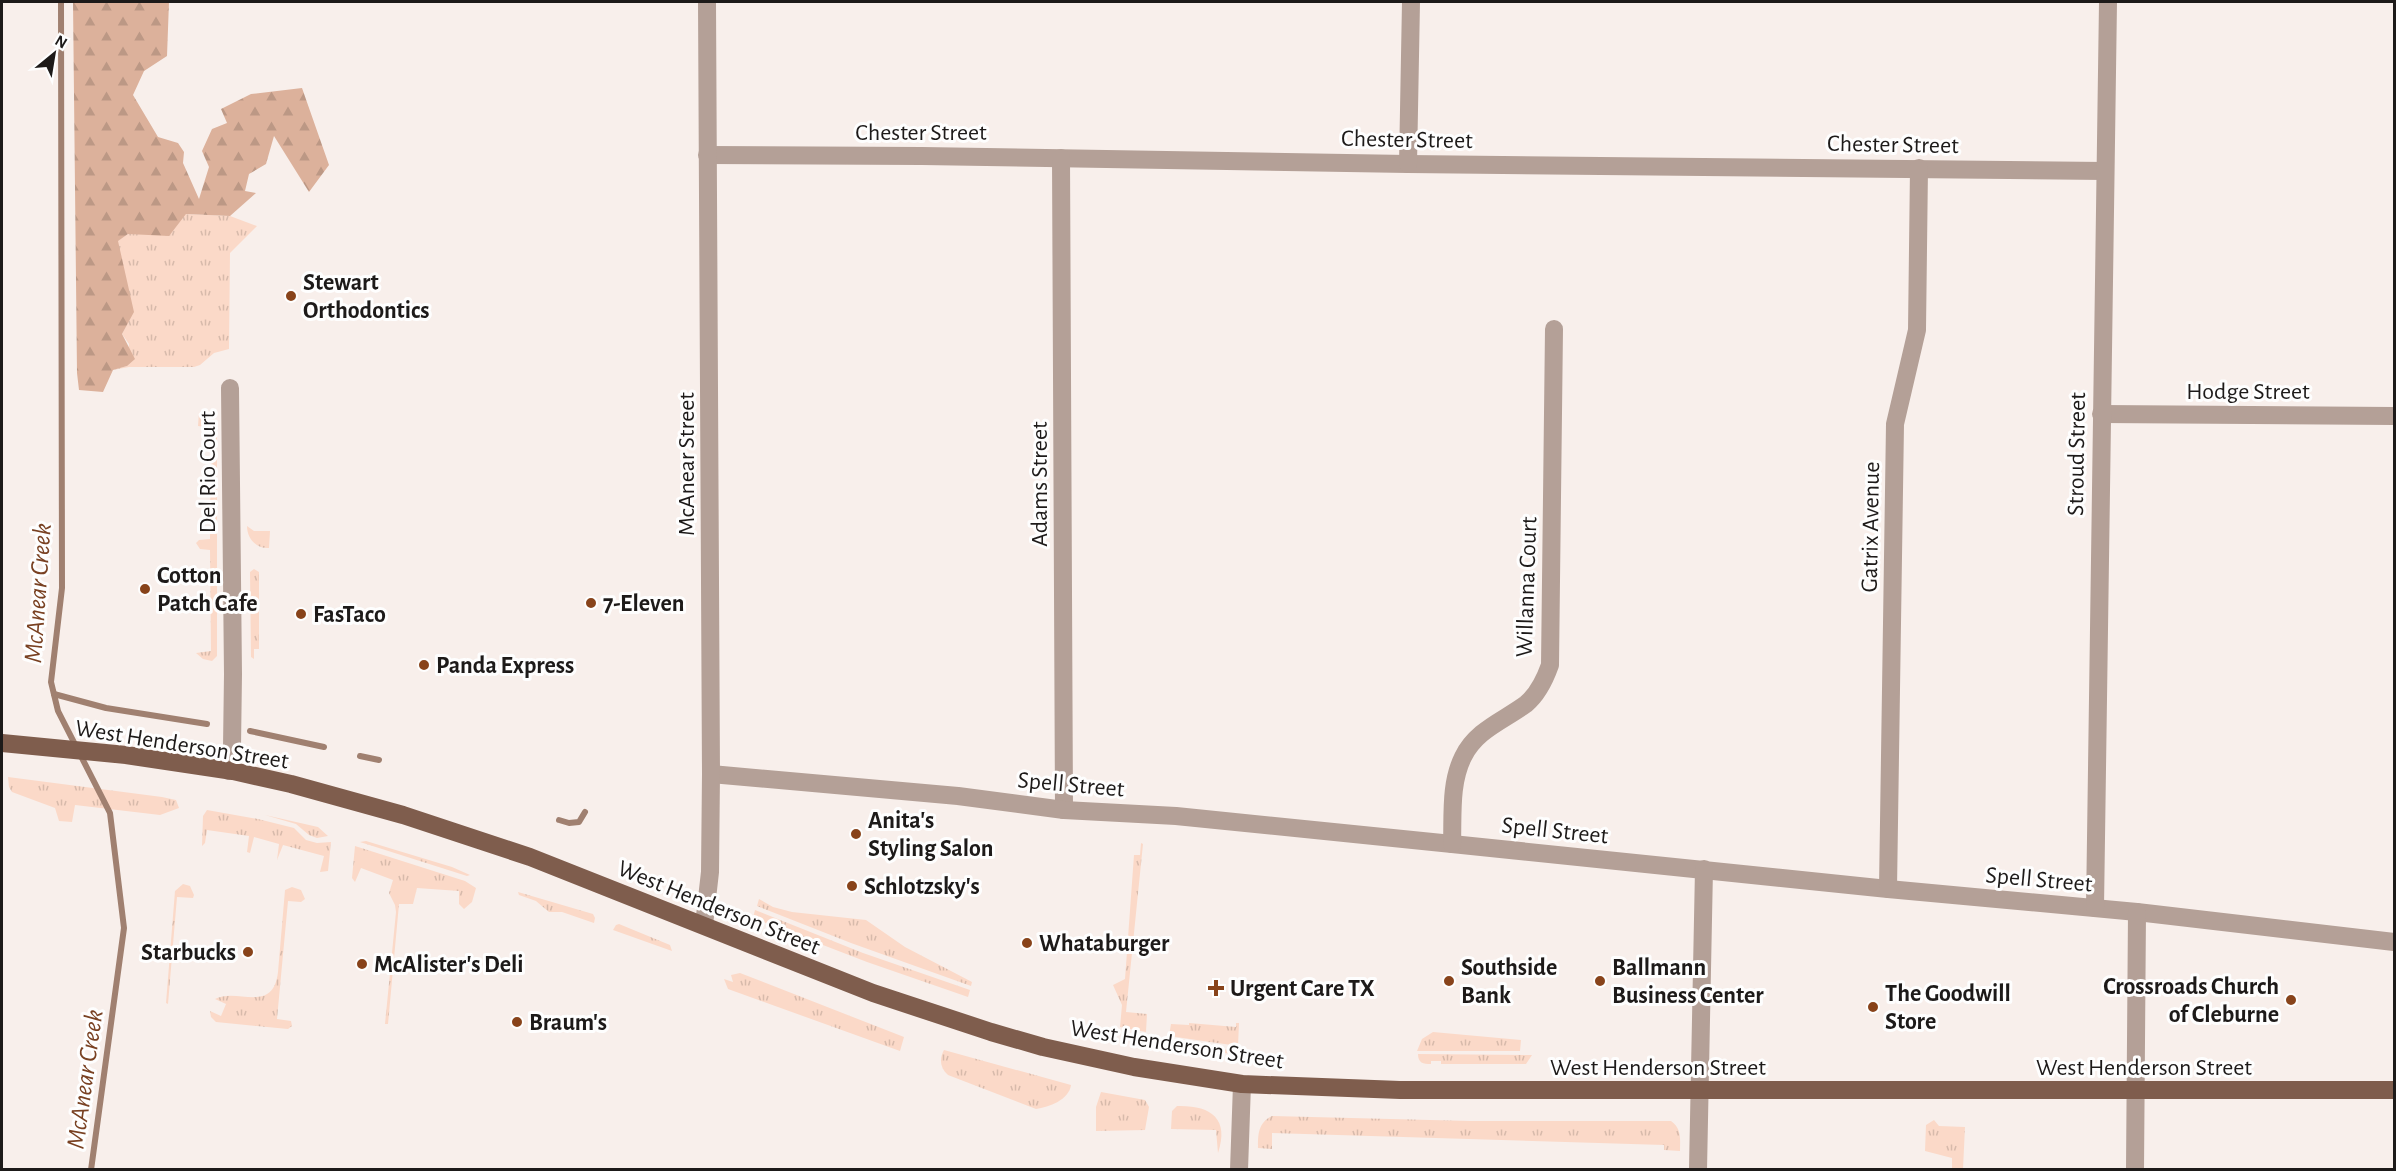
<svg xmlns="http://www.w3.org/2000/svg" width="2396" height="1171" viewBox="0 0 2396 1171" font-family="'Alegreya Sans',sans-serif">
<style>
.grass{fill:url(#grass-tufts)}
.forest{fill:url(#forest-firs)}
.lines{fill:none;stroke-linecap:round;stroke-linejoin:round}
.stream{stroke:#a08070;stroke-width:6}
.minor{stroke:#b4a097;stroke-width:18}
.primary{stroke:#7f5d4d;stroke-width:18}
.poi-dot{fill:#88431a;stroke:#fefefe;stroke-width:2}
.labels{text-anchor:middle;stroke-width:6;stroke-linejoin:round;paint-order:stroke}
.street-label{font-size:24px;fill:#1d1a19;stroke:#fefefe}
.poi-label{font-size:24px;font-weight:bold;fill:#1d1a19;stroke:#fefefe;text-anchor:start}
.water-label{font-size:26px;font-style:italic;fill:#794122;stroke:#fefefe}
</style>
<defs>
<pattern id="grass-tufts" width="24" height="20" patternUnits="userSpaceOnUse" patternTransform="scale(1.5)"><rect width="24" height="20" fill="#fbd9c8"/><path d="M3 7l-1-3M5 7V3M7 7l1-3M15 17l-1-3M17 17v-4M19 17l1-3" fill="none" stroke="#d7baab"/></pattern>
<pattern id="forest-firs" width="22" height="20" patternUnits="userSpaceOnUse" patternTransform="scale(1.5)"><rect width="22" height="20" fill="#dcb19b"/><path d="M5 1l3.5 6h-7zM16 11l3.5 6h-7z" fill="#bc9885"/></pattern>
</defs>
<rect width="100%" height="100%" fill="#f8efeb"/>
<g class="grass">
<polygon points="186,214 230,216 257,226 230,253 229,349 214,353 200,365 194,367 129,367 113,370 127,366 129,344 122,334 133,312 117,241 128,234"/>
<polygon points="199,412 212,423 217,432 217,656 212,661 203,659 196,653 211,651 210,550 200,549 196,543 199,540 210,539 211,428 198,426"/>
<path d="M247,526L254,531H270L269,548C257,549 247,539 247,526Z"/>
<polygon points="254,569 259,572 259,649 254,649 254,659 251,657 250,572"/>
<polygon points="8,777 162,797 176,800 179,808 160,815 75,805 72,822 59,821 55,808 12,792 9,787"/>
<polygon points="207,810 258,819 294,828 306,840 317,843 331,842 328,871 320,872 324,856 283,845 277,860 279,844 254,837 250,853 247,852 249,836 207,830 205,843 202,846 203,816"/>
<polygon points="265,815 318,827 328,836 317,838 309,835 296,824"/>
<polygon points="366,841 452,867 470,875 467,876 360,842"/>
<polygon points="1141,843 1143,844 1126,1012 1147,1014 1146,1032 1120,1027 1122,1005 1113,985 1125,979 1134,855 1140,855"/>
<polygon points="355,846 465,881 476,888 472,902 464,909 459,904 459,891 417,888 413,904 399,904 388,1024 385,1024 396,912 395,905 389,893 393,880 361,868 355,882 352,878"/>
<polygon points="183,884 190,886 194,895 193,898 177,897 168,1004 166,1003 175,891"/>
<path d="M292,887L301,890L305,899L301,902L288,901L277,1019L291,1021L292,1026L288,1029L216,1022L211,1017L210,1011L221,1016L226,1004L215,999C237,987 273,1015 278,972L285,890Z"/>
<polygon points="518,892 593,914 595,918 594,923 562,912 549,912 536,901 519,895"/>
<polygon points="759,899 773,907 792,912 866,920 905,947 972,982 971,986 851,943 757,906"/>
<polygon points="755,910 863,953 970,990 968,997 867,962 753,918"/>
<polygon points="619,924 670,945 672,951 613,930 616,925"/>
<polygon points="740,973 904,1037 900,1051 728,989 724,979 733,982 731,975"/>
<polygon points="1189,1023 1236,1027 1236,1023 1239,1023 1238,1046 1169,1036 1171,1024 1189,1025"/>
<polygon points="1433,1032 1521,1040 1520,1051 1417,1051 1422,1039"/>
<polygon points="1167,1041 1168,1041 1242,1052 1240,1055 1172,1046 1168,1044"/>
<path d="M944,1050L1071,1085C1069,1100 1049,1107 1036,1109L948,1075C940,1068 939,1059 944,1050Z"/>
<path d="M1418,1054L1532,1055L1526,1064H1441V1061H1431V1064C1423,1064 1418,1063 1418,1054Z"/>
<polygon points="1101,1092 1145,1100 1149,1107 1145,1130 1096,1131 1096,1107"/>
<path d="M1177,1106C1210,1105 1230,1118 1218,1153L1216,1130L1171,1129L1172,1111Z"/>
<path d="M1272,1116L1470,1121H1671C1682,1129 1680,1139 1680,1151L1664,1150V1145L1272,1133V1149L1258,1148C1258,1134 1258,1123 1272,1116Z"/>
<polygon points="1934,1120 1939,1126 1965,1127 1963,1169 1952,1169 1952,1158 1925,1151 1926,1125"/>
</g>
<polygon class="forest" points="73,2 169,2 167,56 144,71 133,95 158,137 178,143 184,152 183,163 199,199 209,167 202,151 212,129 227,123 221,109 251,94 302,88 329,165 309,192 274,136 266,164 249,174 245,191 256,193 230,216 186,214 169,236 128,234 118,241 134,312 122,334 135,359 127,366 113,370 103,392 79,390 77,373"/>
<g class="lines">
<g class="stream">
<polyline points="61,2 62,588 51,682 58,711 110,813 124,928 91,1170"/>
<polyline points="54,694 106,708 207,724"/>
<polyline points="250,731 324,747"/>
<polyline points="360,756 379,760"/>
<polyline points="559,820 569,823 579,822 585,812"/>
</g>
<g class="minor">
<polyline points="707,155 922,156 1408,164 2105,171"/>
<polyline points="1061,158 1064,810"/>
<polyline points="1408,164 1411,2"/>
<polyline points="2101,414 2394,416"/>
<polyline points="229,771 232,747 233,674 230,388"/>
<polyline points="711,774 958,796 1064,810 1176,816 1452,844 1888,889 2137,912 2394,942"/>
<path d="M1452,844C1453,815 1450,783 1463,757C1476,730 1503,721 1526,704C1538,694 1545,679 1550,665L1554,329"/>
<polyline points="1888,889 1895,424 1917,330 1919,168"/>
<polyline points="2095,908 2108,2"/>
<polyline points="704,925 710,872 711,774 707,2"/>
<polyline points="1239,1170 1242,1084"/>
<polyline points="1698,1170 1704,869"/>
<polyline points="2135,1170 2137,912"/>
</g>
<polyline class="primary" points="2,743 126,755 233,771 291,784 403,815 530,857 873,993 991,1032 1043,1047 1134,1067 1242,1084 1400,1090 2394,1090"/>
</g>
<g class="poi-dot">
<circle cx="291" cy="296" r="6"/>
<circle cx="145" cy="589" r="6"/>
<circle cx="591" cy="603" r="6"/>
<circle cx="301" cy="614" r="6"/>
<circle cx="424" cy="665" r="6"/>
<circle cx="856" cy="834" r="6"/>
<circle cx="852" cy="886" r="6"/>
<circle cx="1027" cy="943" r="6"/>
<circle cx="248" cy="952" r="6"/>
<circle cx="362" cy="964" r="6"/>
<circle cx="1449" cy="981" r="6"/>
<circle cx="1600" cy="981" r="6"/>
<path d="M1213 979h6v6h6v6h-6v6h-6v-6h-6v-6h6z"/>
<circle cx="2291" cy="1000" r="6"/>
<circle cx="1873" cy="1007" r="6"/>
<circle cx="517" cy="1022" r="6"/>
</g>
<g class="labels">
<g class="street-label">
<text x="921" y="140">Chester Street</text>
<text transform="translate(1407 139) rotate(1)" y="8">Chester Street</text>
<text transform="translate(1893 144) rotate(1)" y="8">Chester Street</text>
<text x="2248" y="399">Hodge Street</text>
<text transform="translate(2076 454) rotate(-89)" y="8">Stroud Street</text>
<text transform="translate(686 464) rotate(-90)" y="8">McAnear Street</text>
<text transform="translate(207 472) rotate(-90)" y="8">Del Rio Court</text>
<text transform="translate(1039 484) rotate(-90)" y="8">Adams Street</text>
<text transform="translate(1870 527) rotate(-89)" y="8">Gatrix Avenue</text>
<text transform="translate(1526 587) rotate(-88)" y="8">Willanna Court</text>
<text transform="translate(182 744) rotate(9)" y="8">West Henderson Street</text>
<text transform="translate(1071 784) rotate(5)" y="8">Spell Street</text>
<text transform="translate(1555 830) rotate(6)" y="8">Spell Street</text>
<text transform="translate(2039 879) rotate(5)" y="8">Spell Street</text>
<text transform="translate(719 907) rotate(22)" y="8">West Henderson Street</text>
<text transform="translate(1177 1044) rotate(9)" y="8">West Henderson Street</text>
<text x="1658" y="1075">West Henderson Street</text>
<text x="2144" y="1075">West Henderson Street</text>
</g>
<g class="poi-label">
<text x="303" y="290">Stewart<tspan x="303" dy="28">Orthodontics</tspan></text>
<text x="157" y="583">Cotton<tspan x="157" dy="28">Patch Cafe</tspan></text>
<text x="603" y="611">7-Eleven</text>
<text x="313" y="622">FasTaco</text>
<text x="436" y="673">Panda Express</text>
<text x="868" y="828">Anita's<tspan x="868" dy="28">Styling Salon</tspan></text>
<text x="864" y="894">Schlotzsky's</text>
<text x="1039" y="951">Whataburger</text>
<text x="236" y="960" text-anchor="end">Starbucks</text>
<text x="374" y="972">McAlister's Deli</text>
<text x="1461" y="975">Southside<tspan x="1461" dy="28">Bank</tspan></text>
<text x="1612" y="975">Ballmann<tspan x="1612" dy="28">Business Center</tspan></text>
<text x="2279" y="994" text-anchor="end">Crossroads Church<tspan x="2279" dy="28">of Cleburne</tspan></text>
<text x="1230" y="996">Urgent Care TX</text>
<text x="1885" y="1001">The Goodwill<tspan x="1885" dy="28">Store</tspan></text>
<text x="529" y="1030">Braum's</text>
</g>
<g class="water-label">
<text transform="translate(37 593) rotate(-86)" y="9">McAnear Creek</text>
<text transform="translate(84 1079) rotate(-82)" y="9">McAnear Creek</text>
</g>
</g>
<rect width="2396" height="1171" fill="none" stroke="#1d1a19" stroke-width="6"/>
<g transform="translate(54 54) rotate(30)" stroke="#fefefe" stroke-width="4.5" paint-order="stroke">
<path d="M0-4.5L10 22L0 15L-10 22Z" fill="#1d1a19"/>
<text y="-9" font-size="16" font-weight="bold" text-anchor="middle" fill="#1d1a19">N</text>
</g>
</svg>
